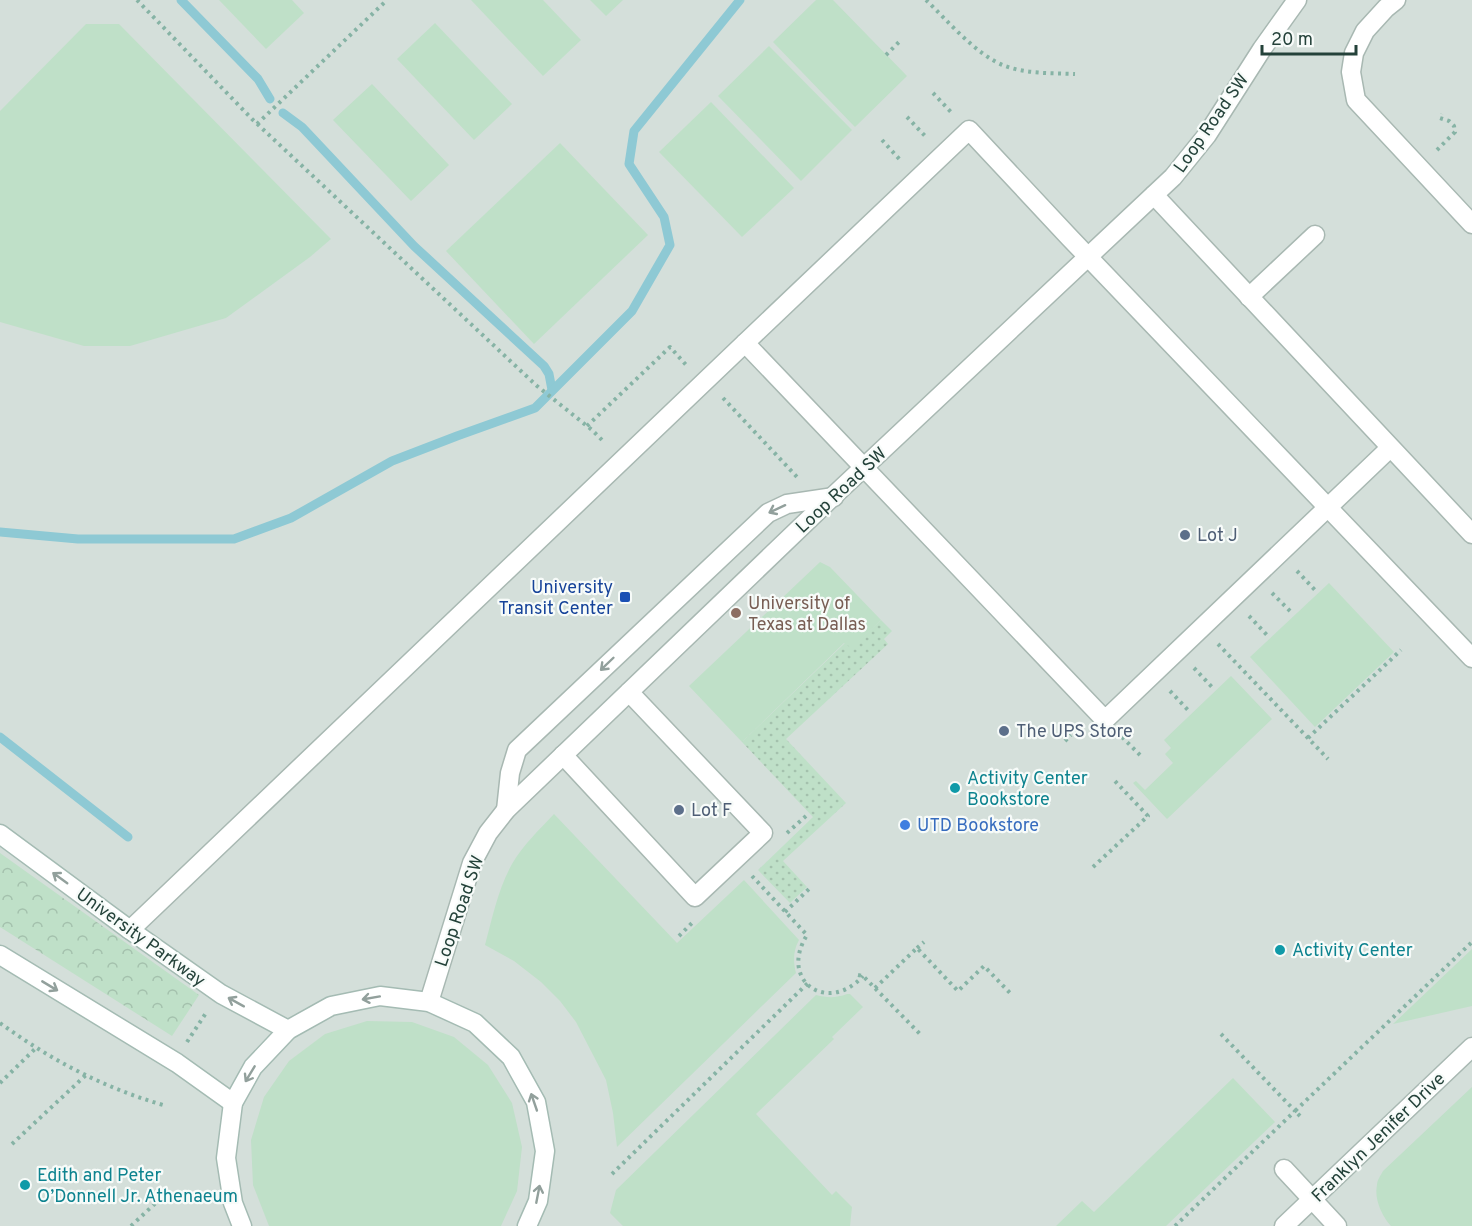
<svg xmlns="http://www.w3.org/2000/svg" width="1472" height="1226" viewBox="0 0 1472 1226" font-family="Overpass,sans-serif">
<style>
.built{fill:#d4dfda}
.grass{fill:#bfe0c8}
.forest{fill:url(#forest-crowns)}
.garden{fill:url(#garden-dots)}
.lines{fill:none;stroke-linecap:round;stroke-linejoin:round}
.stream{stroke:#8ec9d4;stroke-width:9}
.lane-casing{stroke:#a8b8b2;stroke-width:21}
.street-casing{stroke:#a8b8b2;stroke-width:21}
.secondary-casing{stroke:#a4bbb3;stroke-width:21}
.path{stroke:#86b3a5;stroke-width:4;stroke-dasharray:3 4.5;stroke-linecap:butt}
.lane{stroke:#fff;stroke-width:18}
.street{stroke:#fff;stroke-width:18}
.secondary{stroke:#fff;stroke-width:18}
.oneway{stroke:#92a09c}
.service-dot{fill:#5c6f8a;stroke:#f7fbf9;stroke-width:2}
.transit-dot{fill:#1a4fb4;stroke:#f7fbf9;stroke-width:2}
.education-dot{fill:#8d6e63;stroke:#f7fbf9;stroke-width:2}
.culture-dot{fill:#0f9aa8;stroke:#f7fbf9;stroke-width:2}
.shop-dot{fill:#3f7fe0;stroke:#f7fbf9;stroke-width:2}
.labels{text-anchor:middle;stroke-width:4.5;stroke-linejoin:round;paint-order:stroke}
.street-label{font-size:18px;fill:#24423a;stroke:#f7fbf9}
.service-label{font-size:18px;fill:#4e5e75;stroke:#f7fbf9;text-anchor:start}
.transit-label{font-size:18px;fill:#164399;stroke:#f7fbf9;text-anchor:end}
.education-label{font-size:18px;fill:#785e54;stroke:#f7fbf9;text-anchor:start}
.culture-label{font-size:18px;fill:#0d838f;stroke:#f7fbf9;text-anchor:start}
.shop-label{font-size:18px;fill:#366cbe;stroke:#f7fbf9;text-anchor:start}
</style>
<defs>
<pattern id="forest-crowns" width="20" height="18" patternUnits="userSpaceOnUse" patternTransform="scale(1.5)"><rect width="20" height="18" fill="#bfe0c8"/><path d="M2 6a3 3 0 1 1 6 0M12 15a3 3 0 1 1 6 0" fill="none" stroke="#a4c1ad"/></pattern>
<pattern id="garden-dots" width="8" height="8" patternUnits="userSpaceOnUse" patternTransform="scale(1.5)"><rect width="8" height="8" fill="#bfe0c8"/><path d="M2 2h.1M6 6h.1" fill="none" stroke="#a4c1ad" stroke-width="1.8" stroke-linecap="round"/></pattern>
</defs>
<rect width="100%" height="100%" fill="#e6efeb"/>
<rect class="built" x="0" y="0" width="1472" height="1226"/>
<g class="grass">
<polygon points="219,0 292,0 304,13 266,49"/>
<polygon points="471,0 543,0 581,40 543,76"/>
<polygon points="590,0 623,0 606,16"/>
<polygon points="816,0 833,0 907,76 855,127 773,42"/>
<polygon points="435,23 512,104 474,140 397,59"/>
<polygon points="86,24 119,24 331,239 310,257 226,318 130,346 84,346 0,322 0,111"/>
<polygon points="769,46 852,130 801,181 718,96"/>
<polygon points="372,84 449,165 411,201 333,120"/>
<polygon points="711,102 794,188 742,237 659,152"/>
<polygon points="560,143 648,235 534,344 446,251"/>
<polygon points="820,562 830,567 881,620 851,649 844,643 742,742 689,686"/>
<polygon points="1329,583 1394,652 1315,727 1250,657"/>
<polygon points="1231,676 1272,719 1167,819 1133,783 1136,781 1145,790 1173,763 1165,754 1171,748 1164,740"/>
<path d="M554,814L677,943L744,880L799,940C793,951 793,961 796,973L617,1147L613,1113L606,1080L576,1022L560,1001L541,982L514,961L485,945C492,919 498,889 512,864C523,845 539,830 554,814Z"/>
<polygon points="1472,949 1472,1006 1393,1024"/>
<path d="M847,994H850L863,1007L832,1037L834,1039L756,1114L832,1195L836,1191L852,1207L850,1226H623L610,1213L616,1190L816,995C828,998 836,998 847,994Z"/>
<polygon points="367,1021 412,1022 454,1037 488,1065 512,1103 522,1147 517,1191 501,1226 269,1226 253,1185 251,1140 264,1097 289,1061 325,1034"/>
<polygon points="1233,1078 1275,1122 1166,1226 1056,1226 1082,1201 1094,1212"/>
<path d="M1472,1087V1226H1391C1382,1216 1374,1199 1377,1185C1377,1180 1381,1175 1383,1171Z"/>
</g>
<polygon class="forest" points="0,853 199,995 172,1036 0,927"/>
<polygon class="garden" points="881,620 892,631 884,639 888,644 786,739 846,803 783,861 807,887 790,903 758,870 813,817 742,742 845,643 851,648"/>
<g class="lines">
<g class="stream">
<polyline points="181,0 258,79 270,99"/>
<polyline points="283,113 302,127 414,246 544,366 549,374 552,390"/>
<polyline points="0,532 78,539 234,539 291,518 392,461 457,436 535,408 632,311 670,245 664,217 629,164 634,131 740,0"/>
<polyline points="0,737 128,837"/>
</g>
<defs>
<g id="lane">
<polyline points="1396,0 1386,8 1365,31 1354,53 1351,72 1356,100 1472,224"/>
<polyline points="1249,297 1315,235"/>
<polyline points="745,343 969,130 1069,237 1472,658"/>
<polyline points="563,755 695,897 763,833 629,692"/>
<polyline points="506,810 510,773 517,750 768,513 787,504 834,497"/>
<polyline points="130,930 745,343 1105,720 1390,448"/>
<polyline points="1284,1169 1337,1226"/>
<polyline points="1284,1226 1472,1047"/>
</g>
<g id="street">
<polyline points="1154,195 1472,534"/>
<polyline points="429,1002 472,863 488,833 506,810 828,501 1173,177 1207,135 1262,49 1297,0"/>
</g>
<g id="secondary">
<polyline points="0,834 130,930 221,994 288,1030"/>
<polyline points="0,955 177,1063 233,1103"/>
<polyline points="242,1226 233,1203 226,1158 233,1103 253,1067 288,1030 331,1006 380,996 429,1002 475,1023 511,1057 536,1102 545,1151 538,1201 527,1226"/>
</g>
</defs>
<use href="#lane" class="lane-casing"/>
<use href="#street" class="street-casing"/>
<use href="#secondary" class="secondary-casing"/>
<g class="path">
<polyline points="137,0 252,119 537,386 592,430 605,443"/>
<path d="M926,0C948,21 976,55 1005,66C1027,74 1051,73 1075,74"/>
<polyline points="886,55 901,40"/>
<polyline points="933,93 951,112"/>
<polyline points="907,117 927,138"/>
<polyline points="257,124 387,0"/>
<polyline points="882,140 902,162"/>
<polyline points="1437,150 1455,132 1454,126 1449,121 1440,118 1442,114"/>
<polyline points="723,398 797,477"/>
<polyline points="587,426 670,347 687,366"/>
<polyline points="1297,571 1315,590"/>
<polyline points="1272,593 1291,612"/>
<polyline points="1249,616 1267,635"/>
<polyline points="1218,644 1328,759"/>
<polyline points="1194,668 1212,687"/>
<polyline points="1170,691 1188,710"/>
<polyline points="1122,737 1140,755"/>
<polyline points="1308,738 1401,650"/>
<polyline points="1065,741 1071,735"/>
<polyline points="787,833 806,816"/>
<polyline points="1093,867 1148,816 1114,780"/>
<path d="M752,876L807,935C778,981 828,1015 863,976"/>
<polyline points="785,912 809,889"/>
<polyline points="679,936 693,922"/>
<polyline points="917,948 924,942"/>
<polyline points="858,975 863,976 922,1036"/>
<polyline points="875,988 917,948 958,991 984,966 1011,994"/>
<path d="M0,1023C51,1060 102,1087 163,1105"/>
<polyline points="187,1042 206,1013"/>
<polyline points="0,1083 36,1048"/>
<polyline points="1300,1116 1295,1111 1472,942"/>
<polyline points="12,1144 86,1075"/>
<polyline points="612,1174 810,981"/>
<polyline points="131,1226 161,1198"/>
<polyline points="1175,1226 1295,1111 1221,1034"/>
</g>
<use href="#lane" class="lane"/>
<use href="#street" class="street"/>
<use href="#secondary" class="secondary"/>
</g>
<defs><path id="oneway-shaft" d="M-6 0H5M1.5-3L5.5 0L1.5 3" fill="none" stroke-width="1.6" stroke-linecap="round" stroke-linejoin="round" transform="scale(1.5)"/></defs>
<g class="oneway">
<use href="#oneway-shaft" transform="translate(777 509) rotate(155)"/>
<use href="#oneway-shaft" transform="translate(607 664) rotate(136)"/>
<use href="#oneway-shaft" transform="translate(60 878) rotate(-144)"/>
<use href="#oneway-shaft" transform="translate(50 986) rotate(31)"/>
<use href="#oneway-shaft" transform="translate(371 998) rotate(170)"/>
<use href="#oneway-shaft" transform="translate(236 1002) rotate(-151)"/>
<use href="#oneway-shaft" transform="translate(250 1074) rotate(121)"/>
<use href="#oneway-shaft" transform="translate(534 1102) rotate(-109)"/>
<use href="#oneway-shaft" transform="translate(538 1194) rotate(-79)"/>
</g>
<g class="service-dot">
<circle cx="1185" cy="535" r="6"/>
<circle cx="1004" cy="731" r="6"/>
<circle cx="679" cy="810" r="6"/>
</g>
<rect class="transit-dot" x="619" y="591" width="12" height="12" rx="3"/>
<circle class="education-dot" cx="736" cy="613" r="6"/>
<g class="culture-dot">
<circle cx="955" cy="788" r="6"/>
<circle cx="1280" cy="950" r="6"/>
<circle cx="25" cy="1185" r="6"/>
</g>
<circle class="shop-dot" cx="905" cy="825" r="6"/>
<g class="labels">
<g class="street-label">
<text transform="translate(1211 123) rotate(-55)" y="6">Loop Road SW</text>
<text transform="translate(841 490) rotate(-43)" y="6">Loop Road SW</text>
<text transform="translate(459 911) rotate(-71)" y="6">Loop Road SW</text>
<text transform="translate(141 937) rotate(36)" y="6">University Parkway</text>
<text transform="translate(1378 1137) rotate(-44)" y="6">Franklyn Jenifer Drive</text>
</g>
<g class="service-label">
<text x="1197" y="541">Lot J</text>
<text x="1016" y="737">The UPS Store</text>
<text x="691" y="816">Lot F</text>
</g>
<g class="transit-label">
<text x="613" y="593">University<tspan x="613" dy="21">Transit Center</tspan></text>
</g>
<g class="education-label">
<text x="748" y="609">University of<tspan x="748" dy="21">Texas at Dallas</tspan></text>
</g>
<g class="culture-label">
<text x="967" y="784">Activity Center<tspan x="967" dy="21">Bookstore</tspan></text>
<text x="1292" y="956">Activity Center</text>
<text x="37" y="1181">Edith and Peter<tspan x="37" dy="21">O’Donnell Jr. Athenaeum</tspan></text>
</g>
<g class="shop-label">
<text x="917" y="831">UTD Bookstore</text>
</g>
</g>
<path d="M1262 45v9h94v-9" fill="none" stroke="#24423a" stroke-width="3"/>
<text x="1271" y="45" font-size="18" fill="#24423a" stroke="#f7fbf9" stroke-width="4.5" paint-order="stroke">20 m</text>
</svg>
